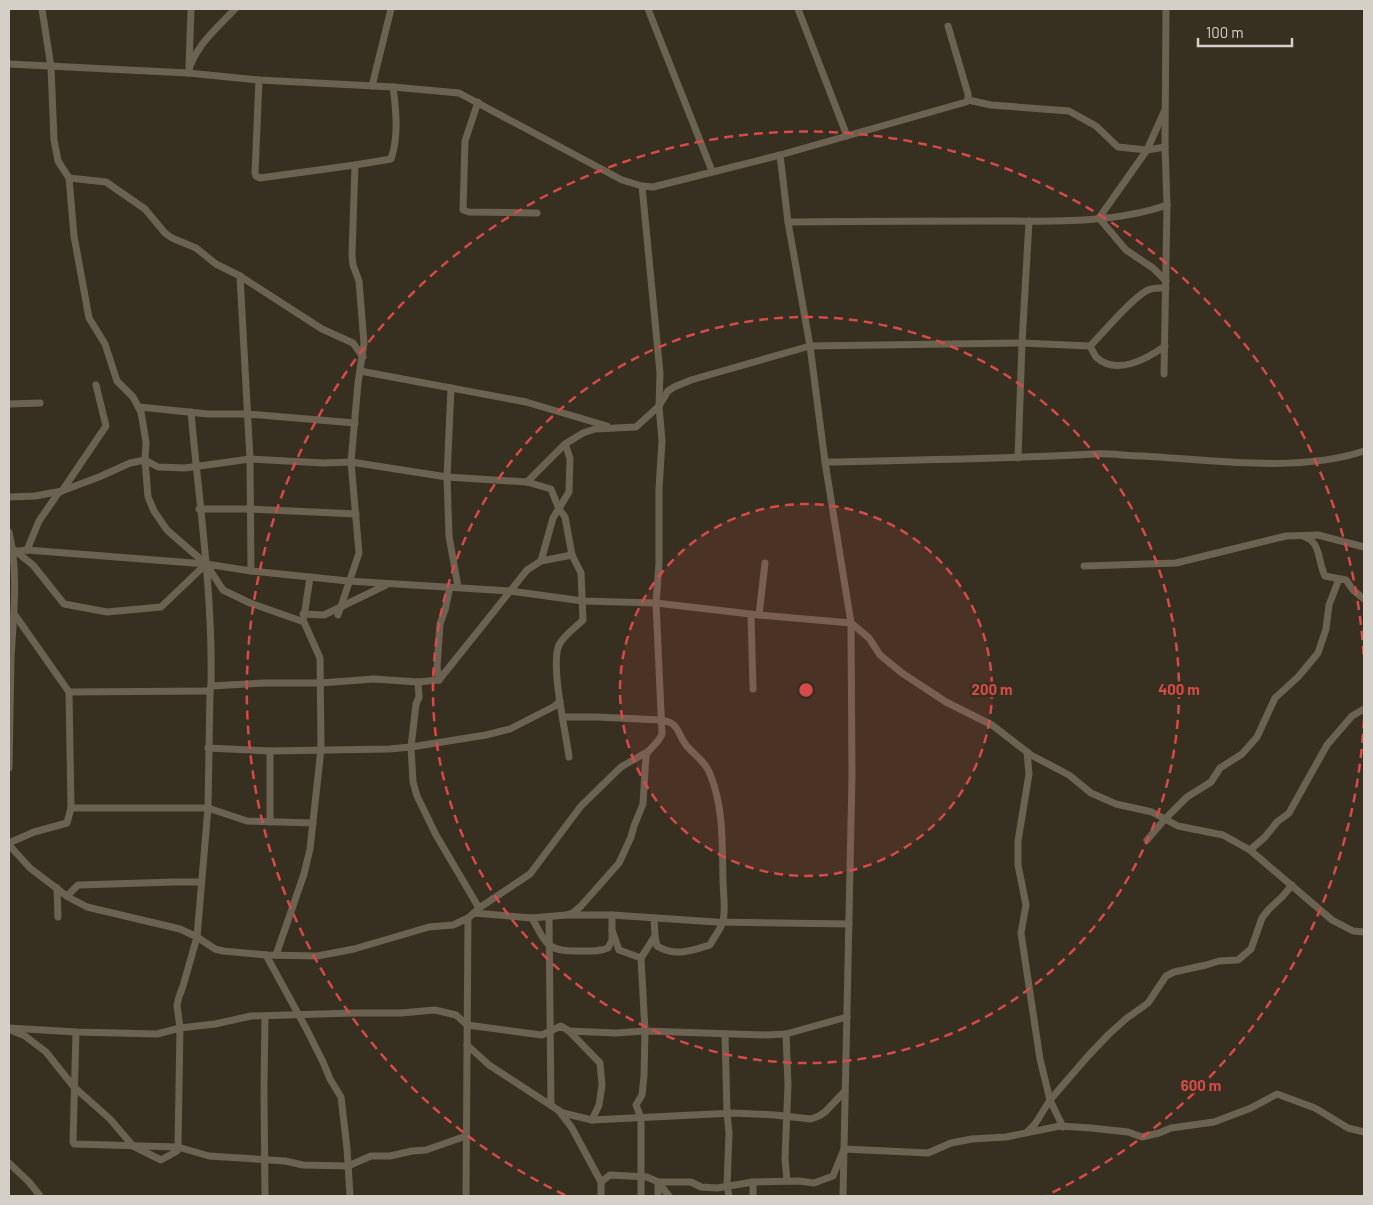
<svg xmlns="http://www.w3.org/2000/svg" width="1373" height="1205" viewBox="0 0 1373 1205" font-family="Barlow,sans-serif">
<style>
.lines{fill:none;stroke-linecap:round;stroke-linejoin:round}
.minor{stroke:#6b6252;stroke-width:7}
.ring{fill:none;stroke:#d64a48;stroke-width:2.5;stroke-dasharray:9 6}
.centre{fill:#d64a48;stroke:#372f20;stroke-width:2.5}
.ring-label{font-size:15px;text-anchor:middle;font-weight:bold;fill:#d64a48;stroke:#372f20;stroke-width:5;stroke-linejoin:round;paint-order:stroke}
</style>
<rect width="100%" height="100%" fill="#372f20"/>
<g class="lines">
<g class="minor">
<polyline points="42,9 51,67 54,140 58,161 69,178 74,236 89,318 105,344 117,381 133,397 141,412 146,442 145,460 148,497 154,511 167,530 206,564 223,590 250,603 304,622 320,658 321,749 310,849 304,874 276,955"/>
<polyline points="648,9 712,171"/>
<polyline points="798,9 847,136"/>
<polyline points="9,64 188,73 259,80 393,87 459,93 622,180 642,186 653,187 780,155 966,102 968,100 968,94 948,26"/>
<polyline points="189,66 191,9"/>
<path d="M188,73C194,47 217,28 235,9"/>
<path d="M259,80L255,173L256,176L260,178L355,165L391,159C399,136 396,109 393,87"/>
<polyline points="372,86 391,9"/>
<polyline points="968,100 991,105 1069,111 1096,126 1118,147 1147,150 1165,147"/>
<polyline points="478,102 465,141 463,210 469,212 537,213"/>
<polyline points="780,155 788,222 810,346 825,462 851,623 852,776 843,1196"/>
<polyline points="69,178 106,182 145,209 165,233 172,238 196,248 216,264 240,276 322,329 353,343 363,357"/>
<polyline points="1099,218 1147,150 1164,112"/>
<polyline points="1099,218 1126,250 1153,268 1166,281"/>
<path d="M788,222C855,221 922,221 990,221C1047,221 1113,224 1167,205"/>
<polyline points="240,276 250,459 251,571"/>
<path d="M1090,346C1092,349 1094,354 1096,357C1116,376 1147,359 1165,346"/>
<polyline points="360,371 526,402 607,426"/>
<polyline points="1164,374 1167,205 1165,147 1166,9"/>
<polyline points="451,388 447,477 449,536 458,587"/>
<polyline points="9,404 40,403"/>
<polyline points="139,407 208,414 247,414 355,423"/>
<path d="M191,412C199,503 213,594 211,686L210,691L208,808L197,937L183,986L179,997L177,1005L180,1028L215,1024L251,1016L354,1013H401L435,1010L456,1015L467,1025L526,1033L542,1035L561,1026L569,1031L616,1033L645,1031L767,1035L786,1034L847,1017"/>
<polyline points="1018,458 1022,343 1029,221"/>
<path d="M825,462C915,460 1004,459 1094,454C1110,453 1127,456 1143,456C1211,460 1298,473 1364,451"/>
<path d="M527,482L565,444L583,433L595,429L636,427L659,406L668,391L674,387L691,380L810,346L1022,343L1090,346C1105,331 1129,301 1146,291C1152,287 1159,288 1166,288"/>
<polyline points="9,497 35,496 62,491 106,426 96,385"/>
<polyline points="199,509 251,509 356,514"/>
<path d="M9,532C19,574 13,617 11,659C10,695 10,732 9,768"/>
<path d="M1305,537C1321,542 1318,563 1325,576L1346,580L1353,590L1364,599"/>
<polyline points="9,546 33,565 64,604 107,612 161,607 206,564"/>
<path d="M27,550L39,521L59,492L99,477L130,463L145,460L158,467L185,468L250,459L324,463L351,462L447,477L527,482L551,489L559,509L565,517L572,555L581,573L583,620C575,628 564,635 559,645C550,665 566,733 569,757"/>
<polyline points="9,552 27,550 206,564 251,571 348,581 510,591 583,601 656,603 759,615 851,623 869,638 880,655 902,673 946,702 992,725 1031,755 1069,775 1091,793 1116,804 1152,812 1178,826 1223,835 1250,850 1332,920 1353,931 1364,932"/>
<polyline points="541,561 553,518 569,492 570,458 565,444"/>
<polyline points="1084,566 1176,563 1286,536 1318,535 1364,547"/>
<polyline points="450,587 445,610 440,624 437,668 439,680 418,682 419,697 416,704 411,747 413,782 417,796 436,835 479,908 474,913"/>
<polyline points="303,614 324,615 386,585"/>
<polyline points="751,614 753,689"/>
<polyline points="15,615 69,692 71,808 208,808 247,821 313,823"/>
<polyline points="338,615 359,553 351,462 358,383 364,343 359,281 353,265 352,255 355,165"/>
<polyline points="759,615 765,563"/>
<polyline points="304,617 310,577"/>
<polyline points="439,680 527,570 541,561 572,555"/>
<polyline points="211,686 265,683 320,683 374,679 418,682"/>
<polyline points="69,692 210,691"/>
<path d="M563,717H597L661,720C680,723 676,732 686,745C694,755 706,762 710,774C724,808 722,844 723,879C723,893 726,908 723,921C721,929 714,937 710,945C691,951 675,957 657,946L655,936"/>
<polyline points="208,748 270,751 389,749 411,747 486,735 510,729 555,706 560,701"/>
<polyline points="1027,752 1029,774 1018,841 1018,865 1026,905 1021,933 1040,1059 1050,1100 1063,1127"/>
<polyline points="270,822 270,751"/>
<polyline points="1147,840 1165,819 1187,797 1211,782 1220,768 1242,754 1257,737 1275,698 1298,677 1318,653 1326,629 1329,605 1339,579"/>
<polyline points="9,843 34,832 67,823 71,808"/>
<polyline points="9,845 30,868 68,897 87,907 180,929 197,937 215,949 223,951 266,955 317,956 354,949 429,927 453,925 468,918"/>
<polyline points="1250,850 1265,837 1277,822 1289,813 1327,745 1352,716 1364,709"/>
<polyline points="57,888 58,917"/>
<polyline points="67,896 78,885 175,882 201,882"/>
<polyline points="479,908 530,874 581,806 621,767 647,752"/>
<path d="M566,915L573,913L581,906L619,863L631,837L634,826L643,804L646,755C651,746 658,744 662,734L656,603L659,564V489L662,441L659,406L660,373L642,186"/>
<polyline points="549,917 551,1105"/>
<path d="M532,918C547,946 548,952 581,951C592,951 598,952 608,948L612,940V915"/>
<polyline points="612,930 619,950 641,958 645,1031 644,1076 642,1095 636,1105 641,1118 641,1196"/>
<polyline points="266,955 307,1030 323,1062 330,1079 341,1097 347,1148 350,1196"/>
<polyline points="641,958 655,936 654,918"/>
<polyline points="265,1016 264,1090 265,1196"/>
<polyline points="9,1028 76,1032 157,1034 180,1028 178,1147"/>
<polyline points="13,1031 25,1036 46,1052 74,1087 110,1119 133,1146 161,1160 177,1151"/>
<polyline points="569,1031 600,1063 602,1085 599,1105 592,1120"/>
<polyline points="76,1032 73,1142 74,1144 178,1147 209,1156 285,1161 303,1165 348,1166 371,1156 390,1156 412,1151 426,1150 466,1136"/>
<polyline points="725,1034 727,1113 729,1133 727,1186 729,1196"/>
<polyline points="786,1034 788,1085 785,1158 787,1181"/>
<polyline points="467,1045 489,1065 558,1110 563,1113 592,1120 734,1113 775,1115 811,1119 819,1116 825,1112 845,1091"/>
<polyline points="559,1111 572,1128 601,1182 601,1196"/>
<polyline points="1027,1132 1035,1124 1050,1100 1088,1056 1109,1034 1127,1018 1148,1003 1166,976 1174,972 1206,965 1219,961 1238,960 1251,949 1262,918 1269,909 1282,897 1292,885"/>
<polyline points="9,1163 29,1182 40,1196"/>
<polyline points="601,1182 610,1175 647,1177 658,1182 691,1182 701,1187 717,1188 753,1182 799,1181 814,1183 833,1176 844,1149 928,1153 951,1143 972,1139 1006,1137 1060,1126 1091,1128 1128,1132 1142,1137 1159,1133 1171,1128 1214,1122 1251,1108 1277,1094 1315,1108 1348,1128 1364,1132"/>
<polyline points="658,1182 669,1196"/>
<polyline points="466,1196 468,918 474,913 532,918 566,915 612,915 716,922 849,924"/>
<polyline points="658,1196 658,1182"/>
<polyline points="753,1196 753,1182"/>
</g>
</g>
<circle cx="806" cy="690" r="186" fill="#d64a48" fill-opacity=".12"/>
<g class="ring">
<circle cx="806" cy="690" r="186"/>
<circle cx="806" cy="690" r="373"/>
<path d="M1364 719A559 559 0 0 1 1047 1195M565 1195A559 559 0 1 1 1364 661"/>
</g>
<circle cx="806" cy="690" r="8" class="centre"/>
<g class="ring-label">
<text x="992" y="695">200 m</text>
<text x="1179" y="695">400 m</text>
<text x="1201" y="1091">600 m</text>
</g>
<rect width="1373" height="1205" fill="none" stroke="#d5d0c7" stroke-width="20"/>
<path d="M1198 38v8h94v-8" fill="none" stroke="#d5d0c7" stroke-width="2.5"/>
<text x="1206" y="38" font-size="15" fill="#d5d0c7" stroke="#372f20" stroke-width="4" paint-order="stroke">100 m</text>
</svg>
